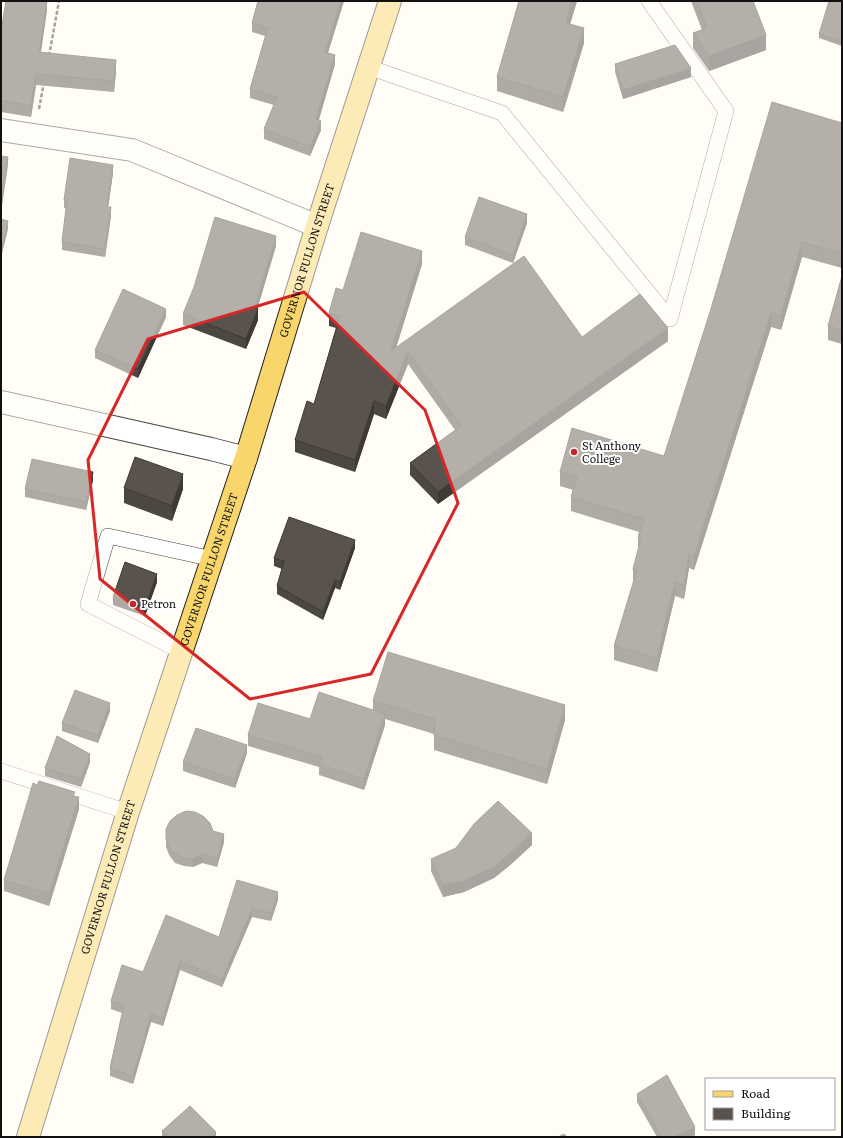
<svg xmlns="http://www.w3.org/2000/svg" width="843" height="1138" viewBox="0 0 843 1138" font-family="Literata,serif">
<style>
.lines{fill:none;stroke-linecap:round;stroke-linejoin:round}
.lane-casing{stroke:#444;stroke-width:16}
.street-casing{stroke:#444;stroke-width:24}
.primary-casing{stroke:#222;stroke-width:24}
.path{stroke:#333;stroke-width:2.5;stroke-dasharray:4 2;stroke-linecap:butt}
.lane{stroke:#fff;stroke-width:15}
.street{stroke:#fff;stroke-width:22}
.primary{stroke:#f9d66b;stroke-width:22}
.wall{fill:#4d4742}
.shaded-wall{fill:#3f3936}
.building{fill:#5a524d;stroke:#3f3936}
.marked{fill:none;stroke:#d62828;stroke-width:3;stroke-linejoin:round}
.poi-dot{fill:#c4262e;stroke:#fff;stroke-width:1.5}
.labels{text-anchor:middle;stroke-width:4;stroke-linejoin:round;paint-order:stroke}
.street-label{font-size:11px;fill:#111;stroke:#fff}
.poi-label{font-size:11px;fill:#111;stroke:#fff;text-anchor:start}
</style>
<rect width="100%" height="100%" fill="#fffdf5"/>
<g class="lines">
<defs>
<g id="lane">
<polyline points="368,67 502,113 670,319 726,111 649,1"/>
<polyline points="182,652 88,604 108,536 213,559"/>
<polyline points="1,771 128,812"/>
</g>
<g id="street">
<polyline points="1,130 132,150 317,226"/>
<polyline points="1,402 211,449 246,458"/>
</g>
<g id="primary">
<path id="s1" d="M28,1137L128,812L246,458L317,226L390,1"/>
</g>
</defs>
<use href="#lane" class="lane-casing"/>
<use href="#street" class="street-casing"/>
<use href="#primary" class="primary-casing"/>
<g class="path">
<polyline points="49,56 59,1"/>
<polyline points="39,109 44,82"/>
</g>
<use href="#lane" class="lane"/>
<use href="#street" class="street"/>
<use href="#primary" class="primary"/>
</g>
<g class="wall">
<polygon points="47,1 47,10 41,52 116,71 114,92 36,85 31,117 1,112 1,31"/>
<polygon points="258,1 344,1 328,53 335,64 319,120 321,130 310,156 264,139 264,129 274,105 250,98 250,89 265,36 252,32 252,23"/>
<polygon points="519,1 577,1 570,24 584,43 563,112 497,91 497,77"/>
<polygon points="691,1 753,1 766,50 709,71 693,48 693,33 702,30"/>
<polygon points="842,1 842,46 819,38 819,34"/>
<polygon points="615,64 691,77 623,99 615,72"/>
<polygon points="842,123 842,268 802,257 781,330 771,327 694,570 689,568 684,599 675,596 657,672 614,660 614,646 633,583 633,569 638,551 638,537 639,532 571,511 571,497 573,490 560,486 560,472 664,456"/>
<polygon points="113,173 108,207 111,216 105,257 62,250 62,242 66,208 64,208 64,200"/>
<polygon points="527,223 513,263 465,245 465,237"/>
<polygon points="276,246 257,309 258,320 246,349 183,325 183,314"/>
<polygon points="422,264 396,348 582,337 668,341 438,504 410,475 410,463 455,430 408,364 386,419 374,414 355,472 295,452 295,440 314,404 336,328 329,326 329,313 343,290"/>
<polygon points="842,276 842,344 828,340 828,326"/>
<polygon points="166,317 138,378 95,358 95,350"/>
<polygon points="93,480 86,510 25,497 25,489"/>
<polygon points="124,488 183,489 172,521 124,503"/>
<polygon points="355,548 340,590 335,588 323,620 277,594 277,586 282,569 274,566 274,558"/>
<polygon points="157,582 145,616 113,605 113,597"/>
<polygon points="373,701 565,720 547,784 434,750 434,734 385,719 385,725 364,790 319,775 319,767 248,746 248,735 310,719 373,710"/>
<polygon points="110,711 98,743 62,731 62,723"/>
<polygon points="247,753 235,788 183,771 183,762"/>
<polygon points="90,762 81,787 45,776 45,768"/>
<polygon points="37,785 75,796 79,809 49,906 4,891 4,880"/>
<polygon points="213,831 224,842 217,867 202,863 193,867 184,866 175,863 169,855 166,847 166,839"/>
<polygon points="532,845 509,866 494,878 464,892 443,897 431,871 431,859"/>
<polygon points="237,880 278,900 271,921 252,917 222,987 180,970 163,1026 151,1022 133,1084 110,1076 110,1068 122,1013 111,1009 111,1001 143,972 219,937"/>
<polygon points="637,1094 695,1135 691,1137 657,1137 637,1102"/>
<polygon points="162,1131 216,1137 162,1137"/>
</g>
<g class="shaded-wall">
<polygon points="47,1 47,10 39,63 39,52"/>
<polygon points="341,1 344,1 325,61 325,52"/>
<polygon points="572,1 577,1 566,38 566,23"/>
<polygon points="584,28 584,43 563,112 563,97"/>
<polygon points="766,35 766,50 709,71 709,56"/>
<polygon points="335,55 335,64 316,128 316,119"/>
<polygon points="116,60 116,71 114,92 114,81"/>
<polygon points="691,68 691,77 623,99 623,90"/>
<polygon points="36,74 36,85 31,117 31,106"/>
<polygon points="321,121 321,130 310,156 310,147"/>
<polygon points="8,157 8,165 1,213 1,205"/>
<polygon points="113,165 113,173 107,215 107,207"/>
<polygon points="111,207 111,216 105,257 105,249"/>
<polygon points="527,214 527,223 513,263 513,255"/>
<polygon points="8,221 8,229 1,258 1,250"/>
<polygon points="276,236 276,246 257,310 258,309 258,320 246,349 246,339 255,308"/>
<polygon points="802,242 802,257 781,330 781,316"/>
<polygon points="422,251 422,264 391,364 391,351"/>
<polygon points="166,309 166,317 138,378 138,369"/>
<polygon points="771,313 771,327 694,570 694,556"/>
<polygon points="668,328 668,341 438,504 438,492"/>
<polygon points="408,351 408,364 386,419 386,406"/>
<polygon points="374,401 374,414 355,472 355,460"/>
<polygon points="93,472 93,480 86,510 86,502"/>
<polygon points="183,474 183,489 172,521 172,506"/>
<polygon points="355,540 355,548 340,590 340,582"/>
<polygon points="689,554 689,568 684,599 684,585"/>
<polygon points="157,574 157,582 145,616 145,608"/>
<polygon points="335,580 335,588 323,620 323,612"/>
<polygon points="675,582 675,596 657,672 657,658"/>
<polygon points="110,703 110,711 98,743 98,735"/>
<polygon points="565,705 565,720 547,784 547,769"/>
<polygon points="385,714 385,725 364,790 364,779"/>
<polygon points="247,745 247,753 235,788 235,779"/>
<polygon points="90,754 90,762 81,787 81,779"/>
<polygon points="79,797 79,809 49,906 49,894"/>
<polygon points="532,833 532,845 509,866 494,878 464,892 443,897 443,885"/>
<polygon points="224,834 224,842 217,867 217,858"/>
<polygon points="202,854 202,863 193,867 193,859"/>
<polygon points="278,892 278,900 271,921 271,913"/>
<polygon points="252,909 252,917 222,987 222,979"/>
<polygon points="180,961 180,970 163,1026 163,1018"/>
<polygon points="151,1014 151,1022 133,1084 133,1076"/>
<polygon points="695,1127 695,1135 691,1137 674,1137"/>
<polygon points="216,1132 216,1137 210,1137"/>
</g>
<g class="building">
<polygon points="6,1 47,1 39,52 116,60 114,81 36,74 31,106 1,100 1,31"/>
<polygon points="258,1 341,1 325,52 335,55 316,119 321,121 310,147 264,129 277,97 250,89 268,28 252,23"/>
<polygon points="519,1 572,1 566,23 584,28 563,97 497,77"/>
<polygon points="697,1 753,1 766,35 709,56 693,33 707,28"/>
<polygon points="829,1 842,1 842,41 819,34"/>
<polygon points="675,45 691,68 623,90 615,64"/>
<polygon points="772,102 842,123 842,254 802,242 781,316 771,313 694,556 689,554 684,585 675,582 657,658 614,646 637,570 633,569 641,538 638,537 644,519 571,497 577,477 560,472 572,428 664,456 710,312"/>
<polygon points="1,156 8,157 1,205"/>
<polygon points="70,158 113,165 107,207 111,207 105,249 62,242 67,200 64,200"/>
<polygon points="479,197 527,214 513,255 465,237"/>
<polygon points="215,217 276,236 255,308 258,309 246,339 183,314 194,287"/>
<polygon points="1,219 8,221 1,250"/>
<polygon points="361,232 422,251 391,351 524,256 582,337 640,294 668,328 438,492 410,463 461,426 408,351 386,406 374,401 355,460 295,440 307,401 314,404 340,316 329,313 336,288 343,290"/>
<polygon points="842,276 842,330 828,326"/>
<polygon points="123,289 166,309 138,369 95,350"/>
<polygon points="135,457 183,474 172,506 124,488"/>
<polygon points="32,459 93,472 86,502 25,489"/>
<polygon points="289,517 355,540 340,582 335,580 323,612 277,586 284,561 274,558"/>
<polygon points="125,562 157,574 145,608 113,597"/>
<polygon points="388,652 565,705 547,769 434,735 435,719 373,701"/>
<polygon points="75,690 110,703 98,735 62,723"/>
<polygon points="319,692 385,714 364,779 319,764 322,757 248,735 258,703 310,719"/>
<polygon points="196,728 247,745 235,779 183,762"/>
<polygon points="57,736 90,754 81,779 45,768"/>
<polygon points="39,781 75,792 73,796 79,797 49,894 4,880 33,783 37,785"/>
<polygon points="498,801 532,833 509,854 494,867 464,881 443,885 431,859 456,848 474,824"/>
<polygon points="186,811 195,812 203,816 210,823 213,831 224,834 217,858 202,854 193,859 184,858 175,854 169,847 166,839 166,829 170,821 177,815"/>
<polygon points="237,880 278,892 271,913 252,909 222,979 180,961 163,1018 151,1014 133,1076 110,1068 124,1005 111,1001 122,965 143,972 166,915 219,937"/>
<polygon points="667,1075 695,1127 674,1137 662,1137 637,1094"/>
<polygon points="190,1106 216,1132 210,1137 169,1137 162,1131"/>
<polygon points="564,1134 567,1137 558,1137"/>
</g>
<path d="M0 0H843V1138H0ZM304,292L425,410L458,503L371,674L250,699L100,579L88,460L148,339Z" fill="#fffdf5" fill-opacity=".55" fill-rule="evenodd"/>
<path class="marked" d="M304,292L425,410L458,503L371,674L250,699L100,579L88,460L148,339Z"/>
<g class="poi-dot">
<circle cx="574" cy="452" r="4"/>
<circle cx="133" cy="604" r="4"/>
</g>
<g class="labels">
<g class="street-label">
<text dy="4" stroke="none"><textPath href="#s1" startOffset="920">GOVERNOR FULLON STREET</textPath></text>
<text dy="4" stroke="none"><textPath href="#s1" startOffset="596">GOVERNOR FULLON STREET</textPath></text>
<text dy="4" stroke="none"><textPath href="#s1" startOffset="272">GOVERNOR FULLON STREET</textPath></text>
</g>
<g class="poi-label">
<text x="582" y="450">St Anthony<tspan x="582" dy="13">College</tspan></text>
<text x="141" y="608">Petron</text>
</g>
</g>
<rect width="843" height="1138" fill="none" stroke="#111111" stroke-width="4"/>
<rect x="705" y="1078" width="130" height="52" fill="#ffffff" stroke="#a0a0a0"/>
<rect x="713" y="1091" width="20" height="6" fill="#f9d66b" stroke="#a0a0a0"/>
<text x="741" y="1098" font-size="12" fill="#111111">Road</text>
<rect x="713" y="1108" width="20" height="12" fill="#5a524d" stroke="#a0a0a0"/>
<text x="741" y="1118" font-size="12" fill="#111111">Building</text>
</svg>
